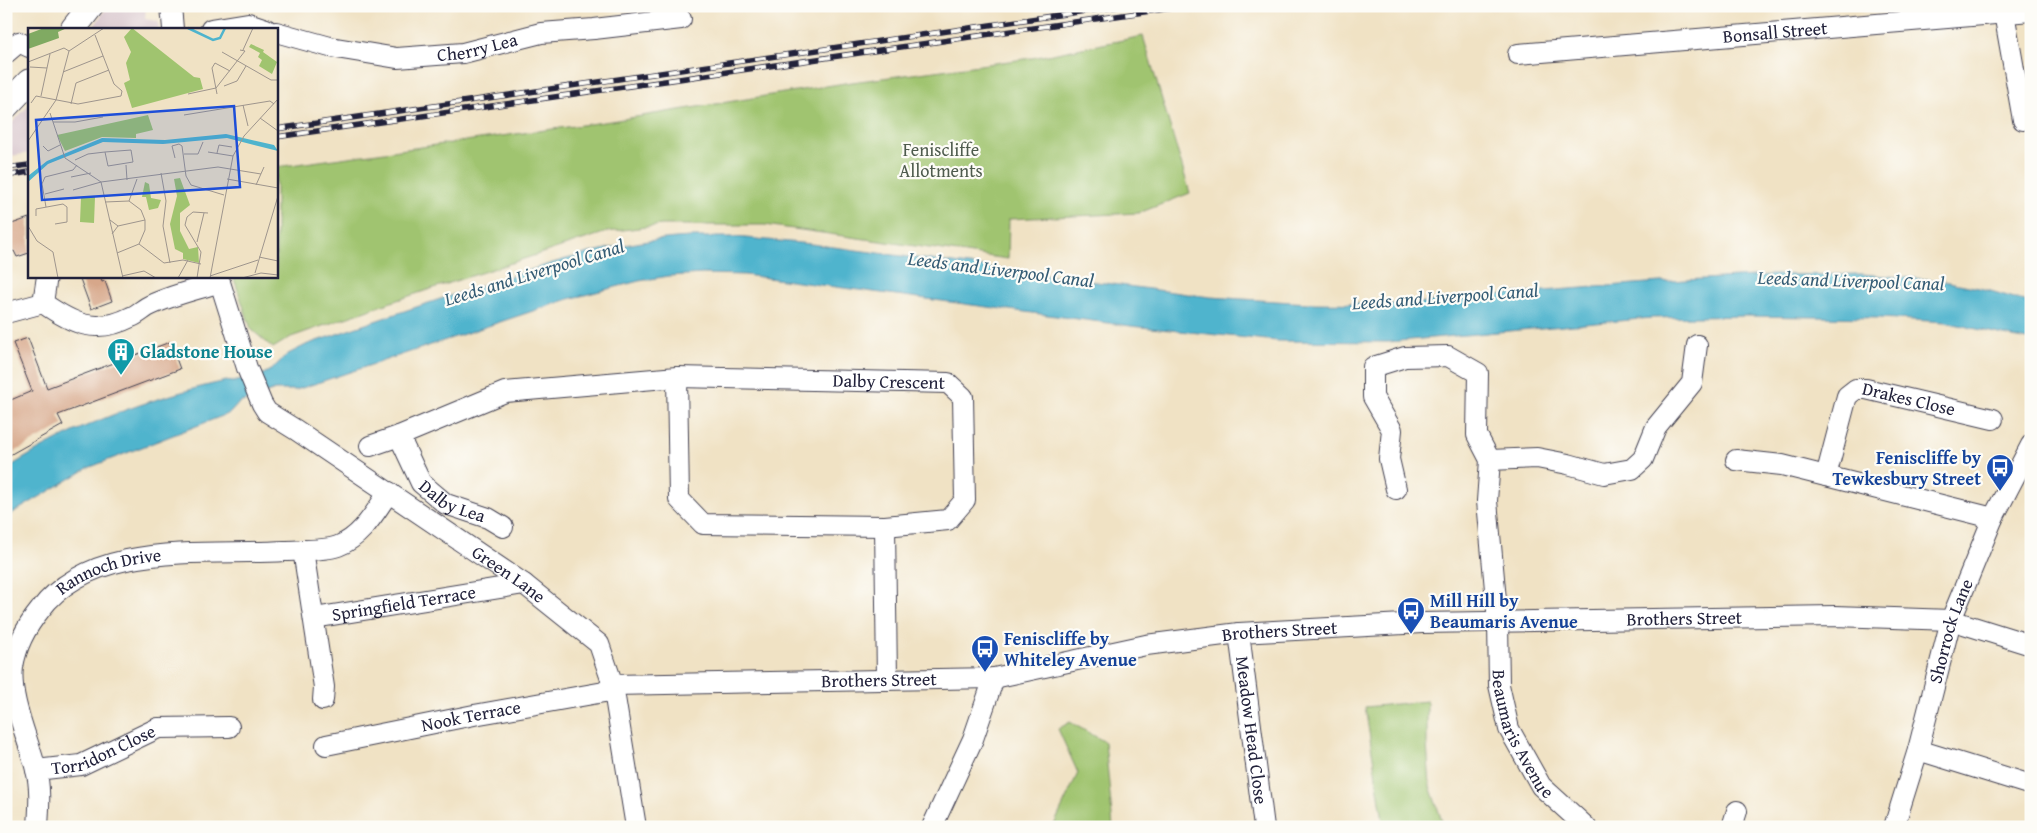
<svg xmlns="http://www.w3.org/2000/svg" width="2037" height="833" viewBox="0 0 2037 833" font-family="'Gentium Book Plus',serif">
<style>
.industrial{fill:#d2bdc6}
.green{fill:#a0c46f;stroke:#617355}
.water{fill:#4fb4cd;stroke:#386b84}
.building{fill:#d7a78a}
.lines{fill:none;stroke-linecap:round;stroke-linejoin:round}
.minor-casing{stroke:#413f50;stroke-width:22}
.major-casing{stroke:#413f50;stroke-width:27}
.minor{stroke:#fff;stroke-width:20}
.major{stroke:#fff;stroke-width:25}
.rail-casing{stroke:#22223b;stroke-width:5.5}
.rail{stroke:#fdfcf7;stroke-width:4;stroke-dasharray:11;stroke-linecap:butt}
.labels{text-anchor:middle;stroke-width:4.5;stroke-linejoin:round;paint-order:stroke}
.street-label{font-size:18px;fill:#22223b;stroke:#fdfcf7}
.park-label{font-size:18px;fill:#4e5b4d;stroke:#fdfcf7}
.culture-label{font-size:18px;font-weight:bold;fill:#0d838f;stroke:#fdfcf7;text-anchor:start}
.transit-label{font-size:18px;font-weight:bold;fill:#164399;stroke:#fdfcf7;text-anchor:start}
.water-label{font-size:19px;font-style:italic;fill:#345c75;stroke:#fdfcf7}
.inset-river{fill:none;stroke:#4fb4cd;stroke-width:2.5}
.inset-road{fill:none;stroke:#9e958d;stroke-width:1}
.view{fill:#1d4ed8;fill-opacity:0.15;stroke:#1d4ed8;stroke-width:2.5}
.inset-edge{fill:none;stroke:#22223b;stroke-width:2.5}
</style>
<rect width="100%" height="100%" fill="#fdfcf7"/>
<filter id="ink" filterUnits="userSpaceOnUse"><feTurbulence type="fractalNoise" baseFrequency=".02" numOctaves="2"/><feDisplacementMap in="SourceGraphic" scale="10" xChannelSelector="R" yChannelSelector="G"/><feConvolveMatrix kernelMatrix="1 2 1 2 8 2 1 2 1" color-interpolation-filters="sRGB"/></filter>
<filter id="wash" filterUnits="userSpaceOnUse"><feTurbulence type="fractalNoise" baseFrequency=".0096" numOctaves="4" result="noise"/><feDisplacementMap in="SourceGraphic" scale="20" xChannelSelector="R" yChannelSelector="G"/><feGaussianBlur stdDeviation="1.12" result="paint"/><feColorMatrix in="noise" values="0 0 0 0 0 0 0 0 0 0 0 0 0 0 0 0 0 1.4 0 .05"/><feComposite in="paint" operator="in"/></filter>
<g filter="url(#wash)">
<rect width="100%" height="100%" fill="#f0e2c4"/>
<g class="industrial">
<polygon points="108,6 146,6 145,19 158,21 159,29 92,29"/>
<polygon points="29,105 29,153 6,157 6,129"/>
</g>
<g class="green">
<polygon points="1143,36 1190,193 1139,213 1009,219 1008,259 765,225 662,225 607,232 403,298 291,337 273,348 251,329 233,276 276,276 276,167 611,121 845,83 1032,58"/>
<polygon points="1427,701 1427,744 1430,786 1444,827 1384,827 1365,707"/>
<polygon points="1070,722 1105,742 1113,827 1053,827 1078,773 1058,729"/>
</g>
<path class="water" d="M691,237H735L811,244L1210,297L1308,303L1409,304L1492,295L1686,280L1772,275L1861,274L1939,280L1984,289L2031,303V341L1945,322L1881,318L1746,316L1651,318L1388,342L1277,341L1131,326L745,275L703,274L669,276L639,281L569,299L296,390H275L239,403L230,413L88,468L6,517V469C76,425 145,399 226,381L233,382L260,376L272,369L288,354L308,344C371,322 433,301 496,281C560,260 623,240 691,237Z"/>
<g id="blocks">
<g class="building">
<polygon points="29,218 29,253 17,257 14,251 6,253 6,226"/>
<polygon points="79,276 100,276 102,282 105,281 112,301 91,309"/>
<polygon points="28,338 47,388 170,342 180,369 58,415 63,425 6,457 6,402 32,391 13,343"/>
</g>
</g>
</g>
<g filter="url(#ink)">
<use href="#blocks" fill-opacity="0" stroke="#413f50" stroke-width="1"/>
<g class="lines">
<defs>
<g id="minor">
<polyline points="171,6 173,29"/>
<polyline points="2004,13 2023,120"/>
<polyline points="211,29 248,23 266,29"/>
<path id="s1" d="M276,32L330,47L397,58L463,53L541,33L594,29L681,19"/>
<polyline points="6,53 19,42 29,47"/>
<path id="s2" d="M1518,54L2031,11"/>
<path d="M47,276L43,303C73,324 96,335 131,317C137,315 142,310 147,307C170,295 196,290 220,282"/>
<path id="s3" d="M218,276L247,368L262,404L267,412L296,430L524,584L599,644L613,685L636,827"/>
<polyline points="6,313 43,303"/>
<path id="s4" d="M399,436L421,483L446,504L488,518L503,527"/>
<path id="s5" d="M370,446L399,436L505,392L677,377L948,383L963,397L965,500L948,520L885,526L703,524L679,499L677,377"/>
<polyline points="1490,460 1537,458 1568,464 1604,474 1632,469 1643,459 1656,427 1692,383 1697,345"/>
<polyline points="1736,460 1782,465 1993,518"/>
<path id="s6" d="M1826,476L1847,396L1856,389H1866L1993,419"/>
<path id="s7" d="M1396,489L1389,459L1392,430L1373,397V367L1405,357L1448,356L1478,373L1477,435L1490,460L1487,501L1498,622L1499,685L1509,729L1541,786L1586,827"/>
<polyline points="885,526 887,680"/>
<polyline points="303,550 324,687 323,700"/>
<path id="s8" d="M314,618L524,584"/>
<path id="s9" d="M1239,633L1264,827"/>
<path id="s10" d="M613,685L994,678L1146,645L1239,633L1422,623L1835,616L1951,620L2031,645"/>
<path id="s11" d="M326,745L474,715L604,692L613,685"/>
<polyline points="1918,750 2031,785"/>
<path id="s12" d="M36,770L81,765L158,728L229,727"/>
<path id="s13" d="M38,827C39,809 41,788 36,770C29,740 9,699 13,667C16,647 27,626 40,610C93,539 207,556 285,551C300,550 324,551 338,546C362,537 375,512 389,492"/>
<polyline points="932,827 973,739 994,678"/>
<polyline points="1732,827 1737,811"/>
<path id="s14" d="M1894,827L1918,750L1951,620L1993,518L2031,445"/>
</g>
<g id="major">
<polyline points="73,29 91,6"/>
<polyline points="6,106 29,82"/>
</g>
</defs>
<use href="#minor" class="minor-casing"/>
<use href="#major" class="major-casing"/>
<use href="#minor" class="minor"/>
<use href="#major" class="major"/>
<defs>
<g id="rail">
<polyline points="276,129 1120,6"/>
<polyline points="276,137 1186,6"/>
<polyline points="6,168 29,165"/>
<polyline points="6,176 29,172"/>
</g>
</defs>
<use href="#rail" class="rail-casing"/>
<use href="#rail" class="rail"/>
</g>
</g>
<defs>
<symbol id="building-pin" viewBox="-11 -11 22 30"><path d="M0 17L-7.5 6A9.5 9.5 0 1 1 7.5 6Z" fill="#0f9aa8" stroke="#fdfcf7"/><path d="M-4-6H4V6H1V3H-1V6H-4ZM-2.5-4.3h1.7v1.8h-1.7ZM.8-4.3h1.7v1.8H.8ZM-2.5-1h1.7V.8h-1.7ZM.8-1h1.7V.8H.8Z" fill="#fff"/></symbol>
<symbol id="bus-pin" viewBox="-11 -11 22 30"><path d="M0 17L-7.5 6A9.5 9.5 0 1 1 7.5 6Z" fill="#1a4fb4" stroke="#fdfcf7"/><path d="M-5-6H5V4H4V6H2V4H-2V6H-4V4H-5ZM-3.5-4V0h7V-4ZM-3.5 1.2v1.5H-2V1.2ZM2 1.2v1.5H3.5V1.2Z" fill="#fff"/></symbol>
</defs>
<g fill-rule="evenodd">
<use href="#building-pin" x="105" y="336" width="32" height="43"/>
<use href="#bus-pin" x="1984" y="452" width="32" height="43"/>
<use href="#bus-pin" x="1395" y="595" width="32" height="43"/>
<use href="#bus-pin" x="969" y="633" width="32" height="43"/>
</g>
<g class="labels">
<g class="street-label">
<text dy="6" stroke="none"><textPath href="#s2" startOffset="258">Bonsall Street</textPath></text>
<text dy="6" stroke="none"><textPath href="#s1" startOffset="205">Cherry Lea</textPath></text>
<text dy="6" stroke="none"><textPath href="#s5" startOffset="530">Dalby Crescent</textPath></text>
<text dy="6" stroke="none"><textPath href="#s6" startOffset="148">Drakes Close</textPath></text>
<text dy="6" stroke="none"><textPath href="#s4" startOffset="89">Dalby Lea</textPath></text>
<text dy="6" stroke="none"><textPath href="#s3" startOffset="436">Green Lane</textPath></text>
<text dy="6" stroke="none"><textPath href="#s13" startOffset="309">Rannoch Drive</textPath></text>
<text dy="6" stroke="none"><textPath href="#s8" startOffset="91">Springfield Terrace</textPath></text>
<text dy="6" stroke="none"><textPath href="#s10" startOffset="1076">Brothers Street</textPath></text>
<text dy="6" stroke="none"><textPath href="#s10" startOffset="671">Brothers Street</textPath></text>
<text dy="6" stroke="none"><textPath href="#s14" startOffset="204">Shorrock Lane</textPath></text>
<text dy="6" stroke="none"><textPath href="#s10" startOffset="266">Brothers Street</textPath></text>
<text dy="6" stroke="none"><textPath href="#s11" startOffset="148">Nook Terrace</textPath></text>
<text dy="6" stroke="none"><textPath href="#s9" startOffset="98">Meadow Head Close</textPath></text>
<text dy="6" stroke="none"><textPath href="#s7" startOffset="609">Beaumaris Avenue</textPath></text>
<text dy="6" stroke="none"><textPath href="#s12" startOffset="71">Torridon Close</textPath></text>
</g>
<g class="park-label">
<text x="941" y="156">Feniscliffe<tspan x="941" dy="21">Allotments</tspan></text>
</g>
<g class="culture-label">
<text x="140" y="358">Gladstone House</text>
</g>
<g class="transit-label">
<text x="1981" y="464" text-anchor="end">Feniscliffe by<tspan x="1981" dy="21">Tewkesbury Street</tspan></text>
<text x="1430" y="607">Mill Hill by<tspan x="1430" dy="21">Beaumaris Avenue</tspan></text>
<text x="1004" y="645">Feniscliffe by<tspan x="1004" dy="21">Whiteley Avenue</tspan></text>
</g>
<g class="water-label">
<text transform="translate(1001 269) rotate(7)" y="7">Leeds and Liverpool Canal</text>
<text transform="translate(534 272) rotate(-17)" y="7">Leeds and Liverpool Canal</text>
<text transform="translate(1851 280) rotate(2)" y="7">Leeds and Liverpool Canal</text>
<text transform="translate(1445 296) rotate(-4)" y="7">Leeds and Liverpool Canal</text>
</g>
</g>
<g transform="translate(28 28)">
<rect width="250" height="250" fill="#f0e2c4"/>
<path d="M104,0L166,49L172,50L175,61L104,80L96,55L102,52L98,35L103,24L96,9ZM223,16L236,22L235,24L249,34L244,46L231,38L234,32L230,29L232,25L221,19ZM120,87L125,102L108,106V110L74,109L37,123L29,107ZM152,150L162,177L152,185V203L161,221L170,219L171,235L155,231V225L147,221L142,196L149,168L146,151ZM117,154L121,156L123,170L133,172L130,180L121,182L118,169H114ZM53,169H67L66,195L52,194Z" fill="#a0c46f"/>
<path d="M16,0H39L30,4L31,10L0,21V6Z" fill="#80aa62"/>
<path d="M198,106L246,117L250,123L199,110L135,116L75,114L20,136L0,154V148L19,133L74,110L137,112Z" fill="#4fb4cd"/>
<path class="inset-river" d="M160,0L185,12L192,10L197,0"/>
<path class="inset-road" d="M215,22L225,0M194,24L243,52H250M0,34L36,20L41,23M0,35V54M2,39L19,40M35,44L75,28M196,58L209,53L218,38M188,60L217,23L212,22M160,66L188,60M189,66L184,40L187,35L202,43M13,68L22,26M3,75L8,68L50,76L93,68L94,63L86,56L67,7M43,76L48,55L81,42M215,77L220,98M22,85L37,130L73,154L95,250M156,87L242,73L246,76M232,90L250,103M25,94H47L75,89M0,113L28,72L41,23L76,0M15,118L20,123L32,117M180,124L205,128M189,125L191,117L204,119M156,126H170L175,114M147,130L144,118L151,116L154,118L158,148L163,157L196,167M47,132L60,126L77,124L103,122L105,134L80,138L77,124M98,137L99,152M133,145L138,173L135,198L142,235M43,149L63,145M199,151L250,160M228,157L236,139M45,162L73,154L190,139L233,146M17,166L36,161M101,173L109,151M77,174L101,173L113,182L117,192V202L111,216L89,225M18,179L14,156L17,149L45,142L49,137M8,188V181L35,176L39,179V194L27,196M82,192L90,198L84,206M0,198L9,213L25,224L30,250M90,198L117,192M169,214L176,185M111,216L136,235L155,232L173,236M231,229L250,233M227,245L250,168M94,248L116,243L128,250M182,248L230,232M150,250L160,232M169,250L173,224L157,197L159,189L165,184L180,185M182,250L205,128L216,108L250,71M214,250L233,245L250,247"/>
<path class="view" d="M206,78L212,159L14,172L8,92Z"/>
<rect width="250" height="250" class="inset-edge"/>
</g>
<rect width="2037" height="833" fill="none" stroke="#fdfcf7" stroke-width="25"/>
</svg>
